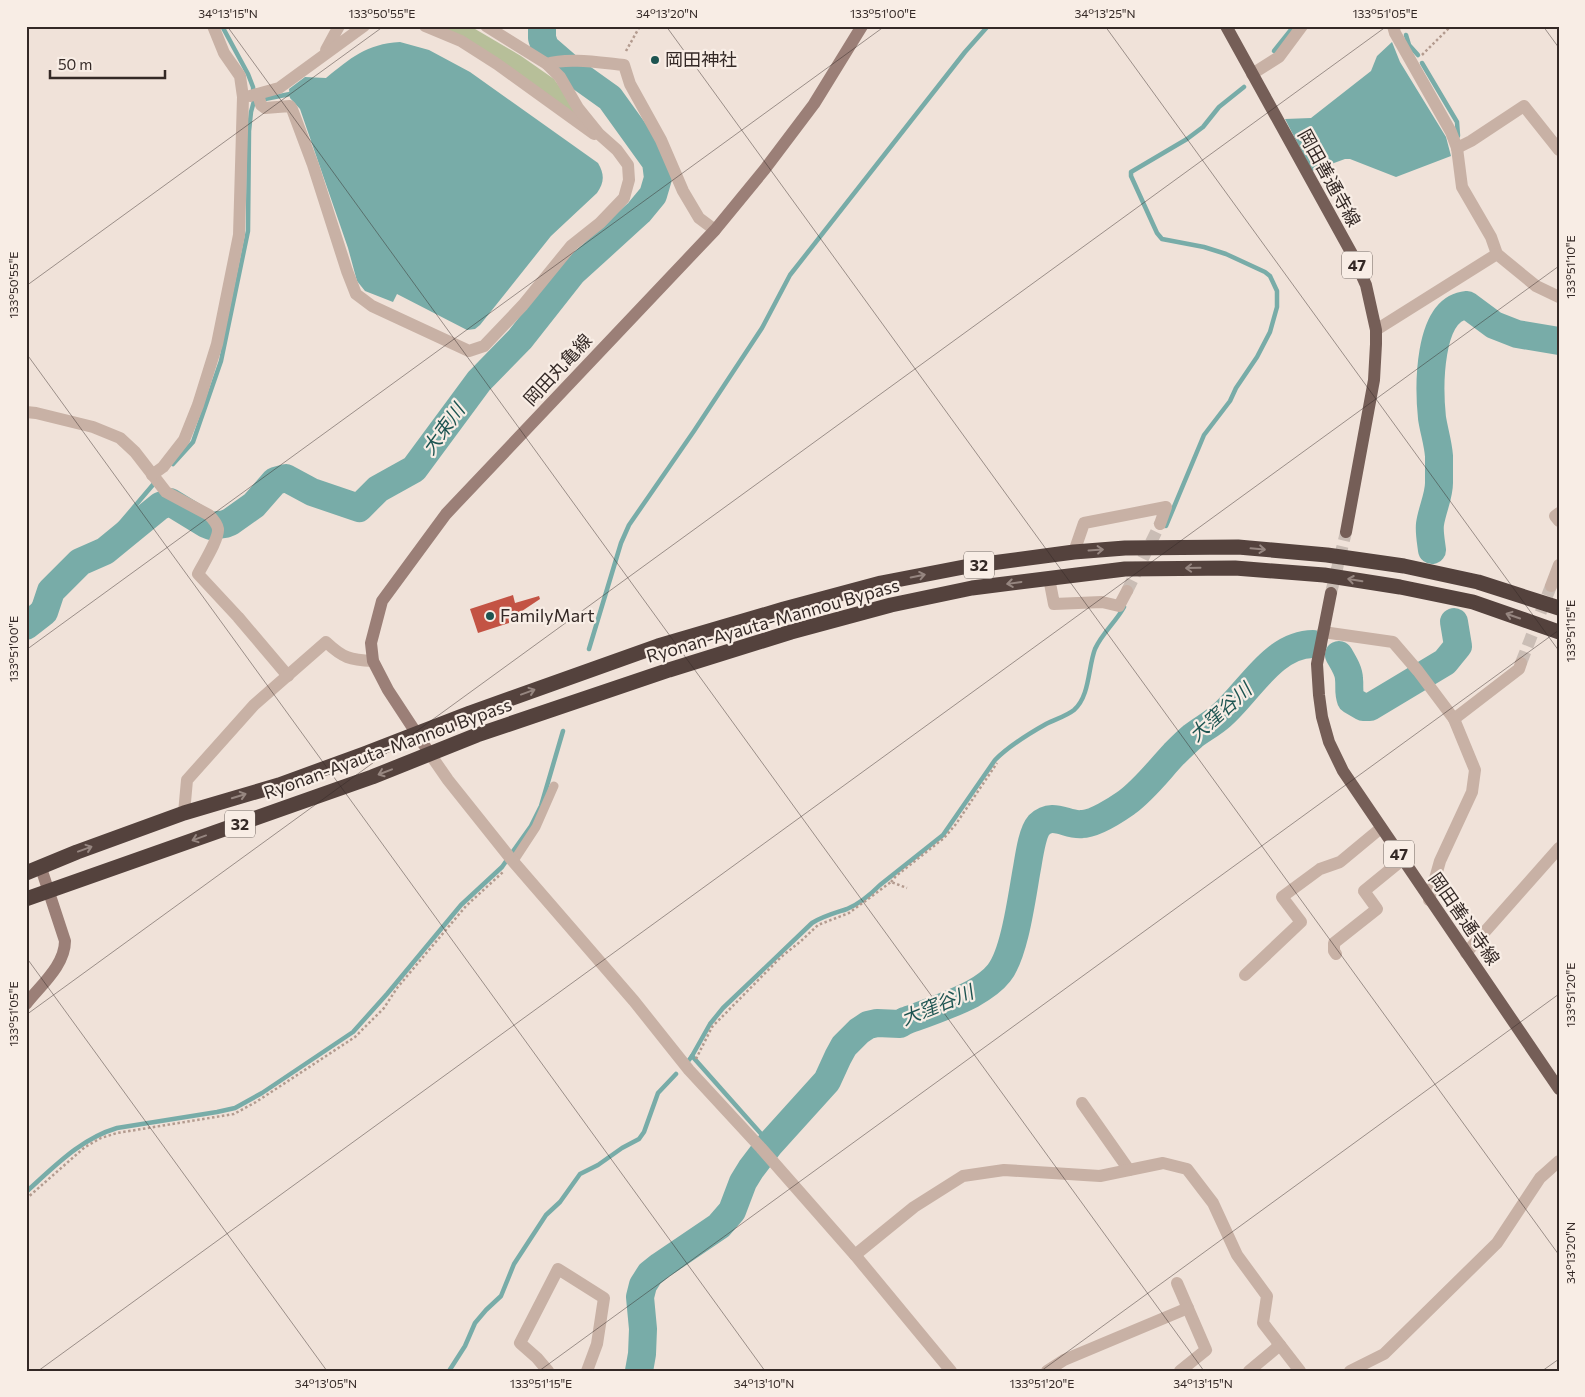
<svg xmlns="http://www.w3.org/2000/svg" width="1585" height="1397" viewBox="0 0 1585 1397" font-family="Commissioner,'Noto Sans JP',sans-serif">
<style>
.green{fill:#b7bf99}
.water{fill:#78aca8}
.lines{fill:none;stroke-linecap:round;stroke-linejoin:round}
.stream{stroke:#78aca8;stroke-width:4.5}
.river{stroke:#78aca8;stroke-width:28}
.building{fill:#c35344}
.street-tunnel{stroke:#cabdb5;stroke-width:12;stroke-dasharray:12 6;stroke-linecap:butt}
.primary-tunnel{stroke:#cabdb5;stroke-width:12;stroke-dasharray:12 6;stroke-linecap:butt}
.path{stroke:#b39b8f;stroke-width:2.5;stroke-dasharray:2.5 2.5;stroke-linecap:butt}
.lane{stroke:#c8b1a5;stroke-width:9}
.street{stroke:#c8b1a5;stroke-width:12}
.secondary{stroke:#9b7f77;stroke-width:12}
.primary{stroke:#755e57;stroke-width:12}
.highway{stroke:#54423d;stroke-width:15}
.oneway{stroke:#968680}
.ticks{fill:none;stroke:#342926;stroke-width:1;stroke-opacity:0.45}
.poi-dot{fill:#1d5451;stroke:#f8ede5;stroke-width:2}
.labels{text-anchor:middle;stroke-width:4.5;stroke-linejoin:round;paint-order:stroke}
.shield{fill:#f8ede5;stroke:#6f645f;stroke-width:1}
.shield-label{font-size:16px;font-weight:bold;fill:#342926}
.poi-label{font-size:18px;fill:#342926;stroke:#f8ede5;text-anchor:start}
.street-label{font-size:18px;fill:#342926;stroke:#f8ede5}
.water-label{font-size:19px;font-style:italic;fill:#1d5451;stroke:#f8ede5}
.neatline{fill:none;stroke:#342926;stroke-width:2}
.ticks-label{font-size:12px;text-anchor:middle;fill:#342926}
</style>
<rect width="100%" height="100%" fill="#f0e2d9"/>
<polygon class="green" points="437,26 470,26 521,56 554,79 586,124"/>
<g class="water">
<path d="M400,42L429,50L470,72L598,163C605,175 604,183 597,193L551,236L480,325L475,329L467,330L397,294L393,302L365,291L357,281L348,248L300,109L290,98L289,89L305,77L326,78C351,58 366,44 400,42Z"/>
<polygon points="1392,42 1400,62 1446,137 1451,156 1396,177 1350,159 1345,159 1312,171 1285,119 1311,118 1371,71 1377,56"/>
</g>
<g class="lines">
<g class="stream">
<polyline points="1406,35 1409,45 1418,55"/>
<polyline points="1274,51 1294,26"/>
<polyline points="1422,63 1457,122 1458,136"/>
<polyline points="260,100 295,93"/>
<polyline points="173,464 193,442 221,361 248,231 249,131 251,112 254,101 253,87 248,74 222,26"/>
<polyline points="1166,526 1204,435 1230,401 1236,388 1257,357 1270,332 1277,307 1277,291 1270,276 1265,272 1226,254 1204,247 1162,239 1157,233 1131,176 1131,172 1187,139 1203,127 1219,107 1244,87"/>
<polyline points="26,611 32,607 63,568 75,557 98,545 112,533 157,480"/>
<polyline points="589,649 621,543 629,525 694,431 762,328 790,275 965,52 988,26"/>
<polyline points="692,1056 770,1144"/>
<path d="M689,1060L692,1056L710,1024L723,1008L812,923C823,916 835,913 847,909C859,904 871,894 880,885L943,835L995,760C1008,747 1030,733 1046,724C1055,719 1065,717 1074,710C1090,696 1088,667 1095,649C1102,633 1116,622 1124,607"/>
<path d="M26,1192C54,1167 80,1139 117,1128L217,1112L235,1108L262,1093L353,1032L387,994L461,905L502,867L531,826L541,806L563,731"/>
<polyline points="449,1371 465,1346 475,1323 486,1310 501,1296 514,1264 546,1215 560,1202 580,1174 598,1165 622,1148 639,1139 644,1132 658,1093 676,1074"/>
</g>
<g class="river">
<path d="M1432,550C1431,542 1429,532 1430,524C1432,510 1439,496 1439,483C1439,474 1439,465 1439,456C1438,443 1434,431 1432,418C1429,389 1427,309 1467,305L1494,325L1517,334L1559,341"/>
<polyline points="26,626 44,612 51,591 80,562 105,551 160,506 170,502 206,524 211,526 225,524 230,522 254,505 275,481 286,478 312,492 359,508 378,489 414,469 479,381 520,339 572,273 639,212 653,195 658,178 656,162 610,98 575,73 545,47 542,38 542,26"/>
<path d="M1339,655C1343,662 1349,671 1349,679C1350,687 1348,692 1351,700L1363,707H1370L1445,662L1458,646L1454,622"/>
<path d="M639,1371L642,1354L643,1329L640,1297L643,1285L650,1274L660,1266L719,1226L732,1211L743,1182L751,1169L770,1144L827,1081L838,1057L844,1046L859,1031L868,1025L877,1023L900,1024L905,1021C927,1013 951,1005 972,994C981,989 992,982 999,973C1015,953 1022,895 1027,868C1029,857 1032,833 1039,825C1053,811 1067,826 1082,824C1094,824 1116,810 1126,803C1145,789 1158,771 1174,754C1180,748 1186,742 1193,736C1202,729 1212,724 1221,716C1248,693 1273,644 1313,644"/>
</g>
</g>
<polygon class="building" points="513,595 515,603 539,596 540,599 519,613 520,616 509,620 509,623 478,633 470,609"/>
<g class="lines">
<g class="street-tunnel">
<polyline points="1127,591 1160,524"/>
<polyline points="1521,663 1551,586"/>
</g>
<polyline class="primary-tunnel" points="1331,593 1346,532"/>
<g class="path">
<polyline points="626,51 640,26"/>
<polyline points="1422,55 1451,26"/>
<polyline points="891,882 896,876 944,838 956,824 997,763"/>
<polyline points="696,1059 712,1027 781,957 801,941 818,925 849,913 891,882 907,888"/>
<polyline points="26,1199 85,1147 101,1138 117,1133 234,1114 256,1102 355,1037 384,1008 397,988 466,906 503,872"/>
</g>
<polyline class="lane" points="513,862 536,827 554,786"/>
<g class="street">
<polyline points="425,26 461,41 497,64 594,134"/>
<path d="M486,26L547,64C568,57 602,63 624,65L630,84L661,140L683,191L699,218L715,230"/>
<polyline points="1393,26 1395,33 1451,132 1457,148 1462,187 1491,237 1497,254 1536,286 1559,297"/>
<polyline points="326,50 339,26"/>
<polyline points="1252,74 1279,57 1302,26"/>
<polyline points="258,94 261,105 265,108 290,106 292,109 313,165 347,271 356,294 372,306 469,351 484,346 523,305 571,246 600,223 624,198 629,180 628,165 617,150 599,134 578,108 560,77 547,64"/>
<polyline points="250,96 279,88 364,26"/>
<polyline points="1457,148 1471,141 1524,106 1559,150"/>
<polyline points="1376,330 1497,254"/>
<path d="M26,412L36,413L93,427L120,438L135,452L166,492L209,515C213,519 217,523 218,529C219,539 203,564 198,574L238,617L288,676"/>
<polyline points="152,475 163,467 184,440 198,405 217,344 239,235 243,97 240,76 224,53 213,26"/>
<polyline points="1559,513 1555,516 1559,521"/>
<polyline points="1074,552 1084,523 1166,507 1160,524"/>
<polyline points="1049,578 1054,604 1102,602 1119,606 1127,591"/>
<polyline points="1551,586 1559,565"/>
<polyline points="1323,632 1393,642 1418,671 1454,719 1475,770 1472,792 1440,861 1429,900"/>
<polyline points="1454,719 1519,669 1521,663"/>
<polyline points="430,754 448,780 511,859 634,1001 689,1070 761,1148 855,1255 951,1371"/>
<path d="M184,813L187,780L254,705L326,642C343,658 350,660 373,661"/>
<polyline points="1466,953 1559,848"/>
<polyline points="1336,954 1334,951 1334,943 1377,909 1364,891 1402,860"/>
<polyline points="1245,975 1301,922 1282,897 1320,869 1340,862 1381,828"/>
<polyline points="1082,1103 1129,1170"/>
<polyline points="855,1255 914,1207 963,1176 1004,1170 1100,1176 1163,1163 1187,1169 1213,1203 1237,1255 1267,1296 1263,1323 1300,1371"/>
<polyline points="1177,1283 1206,1350 1180,1371"/>
<polyline points="548,1371 537,1358 520,1343 558,1269 604,1298 597,1344 587,1371"/>
<polyline points="1047,1371 1064,1360 1188,1308"/>
<polyline points="1249,1371 1280,1345"/>
<polyline points="1350,1371 1384,1354 1497,1243 1540,1178 1559,1161"/>
</g>
<g class="secondary">
<polyline points="430,754 388,690 373,661 371,643 382,601 446,514 715,230 765,169 814,104 862,26"/>
<path d="M26,1004C41,985 65,965 65,941L41,868"/>
</g>
<g class="primary">
<polyline points="1226,26 1352,254 1366,285 1376,330 1376,344 1374,380 1346,532"/>
<polyline points="1331,593 1317,664 1319,695 1322,717 1329,742 1343,771 1559,1089"/>
</g>
<g class="highway">
<polyline points="26,873 77,852 184,813 279,785 364,754 470,713 658,646 784,609 881,583 969,566 1074,552 1125,548 1238,547 1327,555 1404,566 1478,582 1559,608"/>
<polyline points="26,899 372,777 477,735 669,670 791,632 891,605 972,588 1125,569 1235,568 1324,575 1400,587 1473,602 1559,632"/>
</g>
</g>
<defs><path id="oneway-shaft" d="M-6 0H5M1.5-3L5.5 0L1.5 3" fill="none" stroke-width="1.6" stroke-linecap="round" stroke-linejoin="round" transform="scale(1.25)"/></defs>
<g class="oneway">
<use href="#oneway-shaft" transform="translate(1258 549) rotate(5)"/>
<use href="#oneway-shaft" transform="translate(1096 550) rotate(-4)"/>
<use href="#oneway-shaft" transform="translate(1193 568) rotate(179)"/>
<use href="#oneway-shaft" transform="translate(918 576) rotate(-11)"/>
<use href="#oneway-shaft" transform="translate(1355 580) rotate(-171)"/>
<use href="#oneway-shaft" transform="translate(1014 583) rotate(172)"/>
<use href="#oneway-shaft" transform="translate(1513 616) rotate(-161)"/>
<use href="#oneway-shaft" transform="translate(528 692) rotate(-20)"/>
<use href="#oneway-shaft" transform="translate(385 772) rotate(159)"/>
<use href="#oneway-shaft" transform="translate(239 796) rotate(-17)"/>
<use href="#oneway-shaft" transform="translate(199 838) rotate(160)"/>
<use href="#oneway-shaft" transform="translate(85 849) rotate(-20)"/>
</g>
<path class="ticks" d="M227,26L1204,1371M666,26L1559,1255M1105,26L1559,651M1543,26L1559,48M26,286L384,26M26,353L765,1371M26,650L885,26M26,957L327,1371M26,1015L1387,26M38,1371L1559,266M539,1371L1559,630M1041,1371L1559,994M1542,1371L1559,1359"/>
<g class="poi-dot">
<circle cx="655" cy="60" r="5"/>
<circle cx="490" cy="616" r="5"/>
</g>
<g class="labels">
<g class="shield">
<rect x="1342" y="251.5" width="30" height="27" rx="4"/>
<rect x="964" y="551.5" width="30" height="27" rx="4"/>
<rect x="225" y="810.5" width="30" height="27" rx="4"/>
<rect x="1384" y="840.5" width="30" height="27" rx="4"/>
</g>
<g class="shield-label">
<text x="1357" y="271">47</text>
<text x="979" y="571">32</text>
<text x="240" y="830">32</text>
<text x="1399" y="860">47</text>
</g>
<g class="poi-label">
<text x="665" y="66">岡田神社</text>
<text x="500" y="622">FamilyMart</text>
</g>
<g class="street-label">
<text transform="translate(1329 178) rotate(61)" y="6">岡田善通寺線</text>
<text transform="translate(558 370) rotate(-47)" y="6">岡田丸亀線</text>
<text transform="translate(773 621) rotate(-16)" y="6">Ryonan-Ayauta-Mannou Bypass</text>
<text transform="translate(388 749) rotate(-20)" y="6">Ryonan-Ayauta-Mannou Bypass</text>
<text transform="translate(1464 919) rotate(55)" y="6">岡田善通寺線</text>
</g>
<g class="water-label">
<text transform="translate(443 429) rotate(-54)" y="7">大束川</text>
<text transform="translate(1220 712) rotate(-42)" y="7">大窪谷川</text>
<text transform="translate(937 1005) rotate(-22)" y="7">大窪谷川</text>
</g>
</g>
<rect width="1585" height="1397" fill="none" stroke="#f8ede5" stroke-width="55"/>
<path d="M50 70v8h115v-8" fill="none" stroke="#342926" stroke-width="2.5"/>
<text x="58" y="70" font-size="15" fill="#342926" stroke="#f8ede5" stroke-width="4" paint-order="stroke">50 m</text>
<rect x="28" y="28" width="1530" height="1342" class="neatline"/>
<g class="ticks-label">
<text x="228" y="18">34°13'15"N</text>
<text x="382" y="18">133°50'55"E</text>
<text x="667" y="18">34°13'20"N</text>
<text x="883" y="18">133°51'00"E</text>
<text x="1105" y="18">34°13'25"N</text>
<text x="1385" y="18">133°51'05"E</text>
<text transform="translate(1571 267) rotate(-90)" y="4">133°51'10"E</text>
<text transform="translate(14 285) rotate(-90)" y="4">133°50'55"E</text>
<text transform="translate(1571 631) rotate(-90)" y="4">133°51'15"E</text>
<text transform="translate(14 649) rotate(-90)" y="4">133°51'00"E</text>
<text transform="translate(1571 995) rotate(-90)" y="4">133°51'20"E</text>
<text transform="translate(14 1014) rotate(-90)" y="4">133°51'05"E</text>
<text transform="translate(1571 1253) rotate(-90)" y="4">34°13'20"N</text>
<text x="326" y="1388">34°13'05"N</text>
<text x="541" y="1388">133°51'15"E</text>
<text x="764" y="1388">34°13'10"N</text>
<text x="1042" y="1388">133°51'20"E</text>
<text x="1203" y="1388">34°13'15"N</text>
</g>
</svg>
